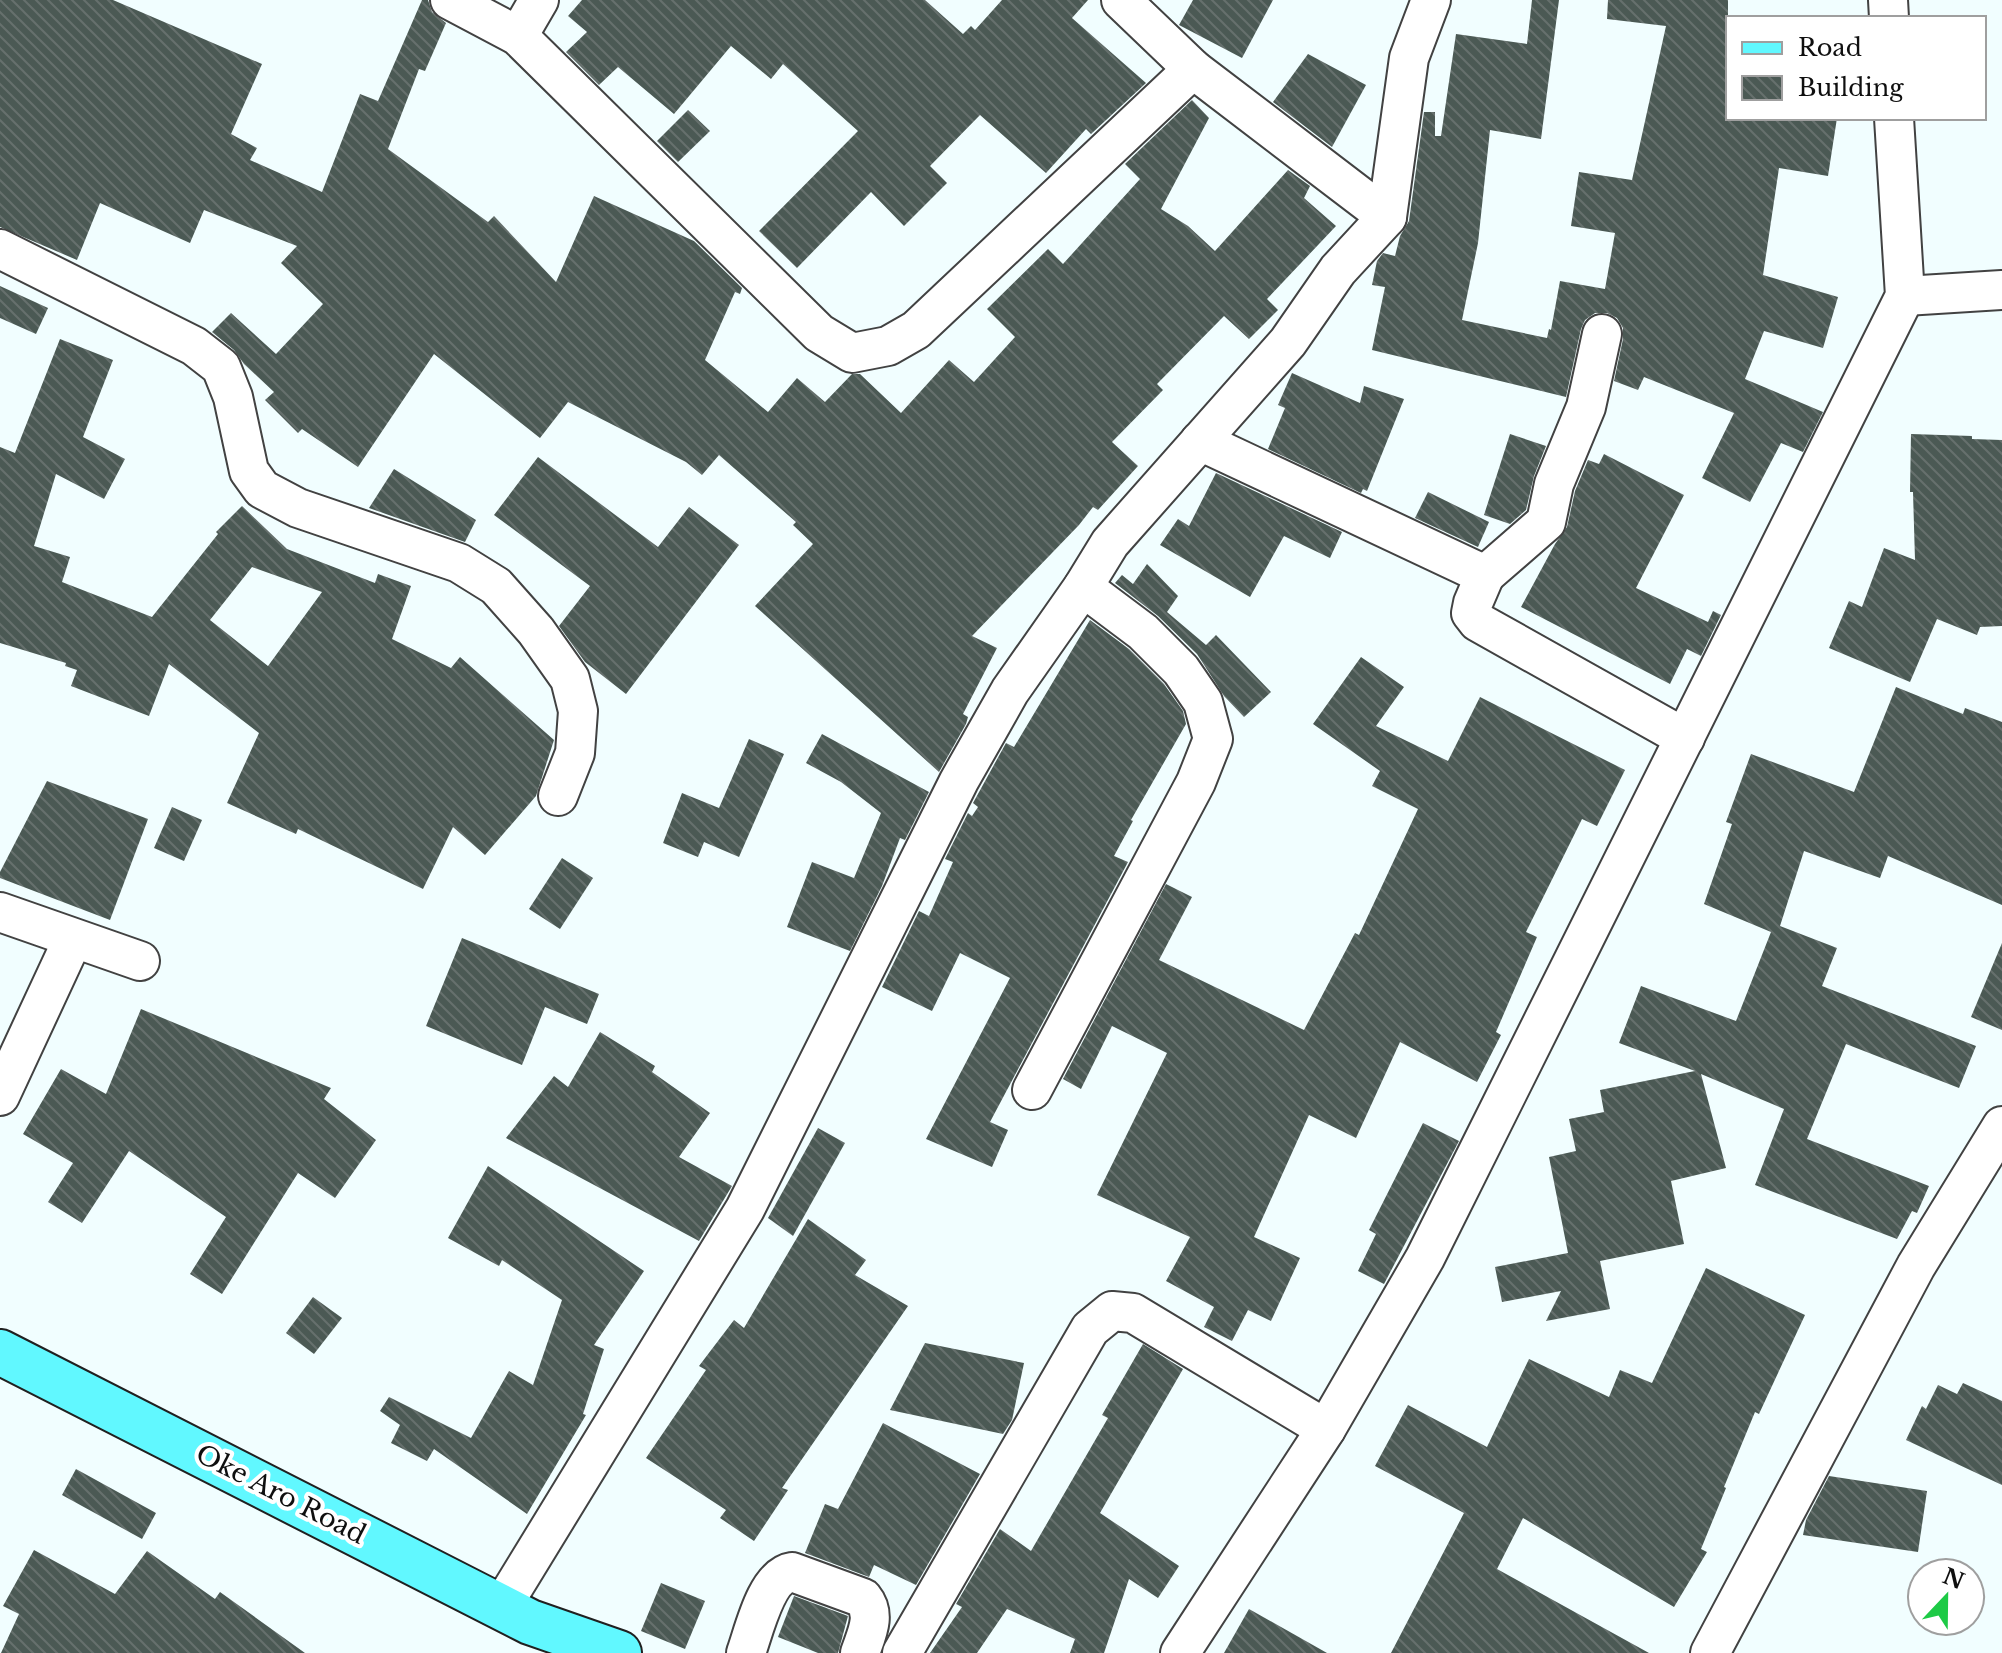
<svg xmlns="http://www.w3.org/2000/svg" width="2002" height="1653" viewBox="0 0 2002 1653" font-family="'Libre Baskerville',serif">
<style>
.building{fill:url(#building-back-hatch);fill-rule:evenodd}
.lines{fill:none;stroke-linecap:round;stroke-linejoin:round}
.minor-casing{stroke:#424242;stroke-width:42}
.major-casing{stroke:#202020;stroke-width:48}
.minor{stroke:#fff;stroke-width:38}
.major{stroke:#61f8ff;stroke-width:44}
.labels{text-anchor:middle;stroke-width:8;stroke-linejoin:round;paint-order:stroke}
.street-label{font-size:26px;fill:#0f0f0f;stroke:#fff}
</style>
<defs>
<pattern id="building-back-hatch" width="6" height="6" patternUnits="userSpaceOnUse" patternTransform="scale(2)"><rect width="6" height="6" fill="#4b5954"/><path d="M-1 5l2 2M0 0l6 6M5-1l2 2" fill="none" stroke="#66706d"/></pattern>
</defs>
<rect width="100%" height="100%" fill="#f1feff"/>
<g class="building">
<polygon points="0,0 113,0 262,64 231,134 257,148 250,160 322,192 360,94 378,101 422,0 428,0 432,12 446,23 425,71 419,69 388,149 488,222 494,216 556,282 594,196 694,241 742,288 740,294 735,292 705,360 768,412 797,378 825,402 852,374 860,374 901,413 949,360 974,382 1015,337 987,309 1048,249 1063,264 1140,179 1125,164 1192,100 1209,118 1161,209 1188,226 1215,251 1288,170 1310,186 1304,198 1336,226 1267,299 1278,310 1249,339 1224,316 1157,384 1163,390 1112,442 1138,466 1098,510 1093,507 1079,525 972,636 997,648 963,714 968,717 966,724 939,772 755,606 813,544 793,525 796,522 719,455 702,475 686,462 568,402 540,438 434,354 358,467 302,429 298,433 265,400 274,392 244,364 234,350 212,332 231,313 276,354 323,304 281,263 297,246 204,210 190,243 100,203 77,260 0,227"/>
<polygon points="582,0 925,0 963,34 971,26 975,30 1002,0 1088,0 1072,18 1146,83 1091,134 1086,129 1046,173 980,115 930,166 947,183 904,226 871,192 797,268 759,231 858,131 783,64 771,79 731,46 674,114 618,67 599,85 566,52 587,32 568,16"/>
<polygon points="1193,0 1273,0 1242,58 1179,25"/>
<polygon points="1532,0 1559,0 1541,139 1490,130 1478,243 1462,320 1547,338 1549,329 1551,330 1560,281 1605,289 1615,233 1571,226 1579,172 1632,180 1666,26 1607,19 1608,0 1728,0 1728,118 1837,118 1828,176 1779,168 1763,275 1838,297 1823,348 1764,331 1745,379 1823,412 1803,452 1781,443 1750,502 1702,478 1734,413 1644,377 1638,390 1614,381 1623,339 1623,328 1617,318 1607,313 1595,313 1585,320 1581,329 1566,397 1372,350 1385,287 1372,285 1377,261 1383,253 1395,256 1400,236 1409,221 1424,112 1435,112 1435,136 1441,136 1456,34 1527,44"/>
<polygon points="1308,54 1366,85 1332,147 1273,102"/>
<polygon points="688,110 710,131 678,162 657,141"/>
<polygon points="0,286 48,308 36,334 0,318"/>
<path d="M60,339L113,360L83,437L125,459L104,499L56,474L34,546L70,557L62,582L152,617L218,534L216,532L242,506L287,549L375,583L378,574L411,586L392,639L451,668L460,657L554,740L536,796L485,855L453,827L423,889L298,829L296,834L227,803L259,733L169,664L149,716L71,686L77,670L65,666L66,663L0,643V447L15,453ZM252,567L322,592L268,666L210,620Z"/>
<polygon points="1292,373 1360,403 1364,386 1404,399 1367,491 1363,489 1361,493 1268,449 1285,408 1278,405"/>
<polygon points="1510,434 1546,446 1534,476 1526,510 1510,524 1484,515"/>
<polygon points="1911,434 1972,436 1972,439 2002,440 2002,626 1980,627 1977,635 1937,619 1910,682 1829,648 1849,601 1862,607 1884,548 1915,560 1913,492 1910,492"/>
<polygon points="1604,454 1684,495 1636,588 1708,622 1713,611 1721,615 1701,656 1687,649 1670,684 1521,607 1555,544 1567,527 1575,491 1588,460 1599,464"/>
<polygon points="538,457 658,547 689,507 739,545 626,694 585,662 559,626 590,586 494,515"/>
<polygon points="394,469 476,520 465,542 369,508"/>
<polygon points="1216,473 1342,532 1330,558 1284,536 1250,597 1160,545 1178,519 1189,526"/>
<polygon points="1428,492 1489,522 1478,547 1415,518"/>
<polygon points="1147,564 1178,596 1167,612 1206,645 1216,635 1271,692 1244,717 1224,696 1197,654 1158,616 1115,583 1122,575 1133,584"/>
<polygon points="1090,620 1129,649 1164,684 1183,711 1186,724 1131,820 1133,821 1114,856 1128,862 990,1122 1008,1130 992,1167 926,1139 1010,978 960,953 932,1011 882,987 919,911 929,916 953,862 945,859 968,813 972,816 978,807 973,803 1006,743 1014,747"/>
<polygon points="1361,657 1404,687 1376,726 1448,761 1480,697 1625,770 1597,826 1582,819 1526,932 1537,937 1496,1032 1501,1035 1477,1082 1400,1042 1356,1138 1309,1115 1254,1237 1300,1258 1271,1321 1248,1310 1232,1341 1204,1327 1214,1307 1166,1281 1190,1237 1097,1195 1167,1053 1112,1026 1081,1089 1063,1079 1166,884 1192,897 1159,960 1304,1030 1355,933 1359,935 1418,809 1372,786 1380,771 1313,724"/>
<polygon points="1896,687 1963,714 1965,708 2002,722 2002,905 1888,856 1880,878 1804,851 1780,926 1837,948 1822,986 1976,1046 1959,1088 1846,1044 1807,1139 1929,1186 1917,1213 1912,1211 1897,1239 1755,1185 1784,1109 1701,1074 1726,1168 1671,1181 1684,1244 1600,1261 1610,1309 1546,1321 1561,1291 1502,1302 1495,1267 1568,1253 1549,1157 1576,1151 1569,1119 1604,1112 1600,1090 1695,1071 1619,1043 1641,986 1736,1021 1771,932 1704,904 1732,824 1726,822 1751,754 1854,792"/>
<polygon points="822,734 929,792 905,840 900,838 882,886 850,951 787,927 812,862 854,878 881,813 841,782 806,763"/>
<polygon points="749,739 784,754 739,857 704,842 698,857 663,843 682,793 719,808"/>
<polygon points="47,781 148,819 110,920 0,878 0,872"/>
<polygon points="172,807 202,820 184,861 154,848"/>
<polygon points="562,858 593,878 560,929 529,909"/>
<polygon points="462,938 599,994 587,1024 545,1007 522,1065 426,1026"/>
<polygon points="2002,943 2002,1030 1971,1017"/>
<polygon points="141,1009 331,1088 324,1099 376,1140 335,1198 298,1173 222,1294 190,1274 226,1217 129,1151 82,1223 48,1202 73,1163 23,1134 61,1069 106,1094"/>
<polygon points="600,1032 655,1066 652,1072 710,1113 679,1157 732,1186 699,1241 506,1138 554,1076 568,1087"/>
<polygon points="1423,1123 1459,1141 1384,1284 1358,1271 1376,1234 1369,1230"/>
<polygon points="818,1128 845,1143 793,1236 768,1218"/>
<polygon points="488,1166 644,1271 594,1345 604,1349 583,1414 586,1415 527,1514 434,1449 427,1461 391,1443 400,1425 380,1411 389,1397 471,1438 509,1371 533,1385 562,1300 502,1260 499,1266 448,1238"/>
<polygon points="808,1219 866,1260 855,1275 908,1306 782,1488 788,1490 754,1541 720,1518 726,1510 646,1458 706,1370 699,1366 734,1320 744,1328"/>
<polygon points="1706,1268 1805,1315 1759,1414 1755,1412 1724,1487 1726,1488 1701,1549 1707,1552 1674,1607 1523,1518 1497,1569 1649,1653 1391,1653 1464,1513 1375,1466 1408,1405 1487,1447 1529,1359 1609,1397 1620,1370 1652,1383"/>
<polygon points="313,1297 342,1318 314,1354 286,1333"/>
<polygon points="925,1343 1024,1363 1012,1420 1003,1434 890,1410"/>
<polygon points="1143,1344 1183,1369 1100,1513 1179,1566 1158,1598 1129,1579 1104,1653 1070,1653 1075,1639 1007,1609 977,1653 930,1653 962,1607 956,1604 1000,1529 1031,1551 1108,1418 1102,1415"/>
<polygon points="1963,1383 2002,1401 2002,1485 1906,1440 1922,1406 1926,1409 1938,1385 1957,1394"/>
<polygon points="883,1423 980,1474 916,1585 874,1565 869,1577 805,1553 825,1504 838,1509"/>
<polygon points="76,1469 156,1513 142,1539 62,1495"/>
<polygon points="1829,1476 1927,1491 1918,1552 1803,1535 1806,1520"/>
<polygon points="34,1550 115,1594 147,1551 215,1599 220,1592 305,1653 1,1653 19,1614 3,1606"/>
<polygon points="661,1583 705,1601 685,1649 641,1631"/>
<polygon points="794,1596 848,1616 838,1653 818,1653 778,1637"/>
<polygon points="1249,1609 1327,1653 1224,1653"/>
</g>
<g class="lines">
<defs>
<g id="minor">
<polyline points="450,0 518,36 819,333 852,353 888,346 916,330 1193,69"/>
<polyline points="1121,0 1193,69 1387,217"/>
<polyline points="1888,0 1889,18"/>
<polyline points="518,36 539,0"/>
<polyline points="0,249 194,346 221,367 233,397 249,471 262,489 298,508 459,563 496,586 536,631 570,679 578,711 575,753 558,796"/>
<polyline points="1905,296 2002,290"/>
<polyline points="1200,441 1485,575 1473,603 1471,613 1478,622 1685,738"/>
<polyline points="1485,575 1546,522 1554,484 1586,407 1602,334"/>
<polyline points="0,912 140,961"/>
<polyline points="1032,1090 1196,782 1213,739 1203,702 1181,670 1143,632 1083,587"/>
<polyline points="0,1096 73,939"/>
<polyline points="502,1606 745,1209 959,781 1010,691 1083,587 1110,543 1288,342 1338,270 1387,217 1409,58 1431,0"/>
<path d="M746,1653C754,1631 766,1576 792,1572L863,1598C877,1615 866,1635 860,1653"/>
<polyline points="902,1653 1090,1329 1112,1311 1133,1313 1326,1429"/>
<polyline points="1180,1653 1326,1429 1425,1258 1905,296 1894,118"/>
<polyline points="1710,1653 1916,1266 2002,1126"/>
</g>
<polyline id="major" points="0,1352 530,1622 619,1653"/>
</defs>
<use href="#minor" class="minor-casing"/>
<use href="#major" class="major-casing"/>
<use href="#minor" class="minor"/>
<use href="#major" class="major"/>
</g>
<g class="labels">
<g class="street-label">
<text transform="translate(281 1494) rotate(27)" y="9">Oke Aro Road</text>
</g>
</g>
<rect x="1726" y="16" width="260" height="104" fill="#ffffff" stroke="#9f9f9f" stroke-width="2"/>
<rect x="1742" y="42" width="40" height="12" fill="#61f8ff" stroke="#9f9f9f" stroke-width="2"/>
<text x="1798" y="56" font-size="24" fill="#0f0f0f">Road</text>
<rect x="1742" y="76" width="40" height="24" fill="url(#building-back-hatch)" stroke="#9f9f9f" stroke-width="2"/>
<text x="1798" y="96" font-size="24" fill="#0f0f0f">Building</text>
<g transform="translate(1946 1597) rotate(22)"><circle r="38" fill="#ffffff" stroke="#9f9f9f" stroke-width="2"/>
<path d="M0-6L14 30L0 20L-14 30Z" fill="#1dca46"/>
<text y="-12" font-size="22" font-weight="bold" text-anchor="middle" fill="#0f0f0f">N</text>
</g>
</svg>
